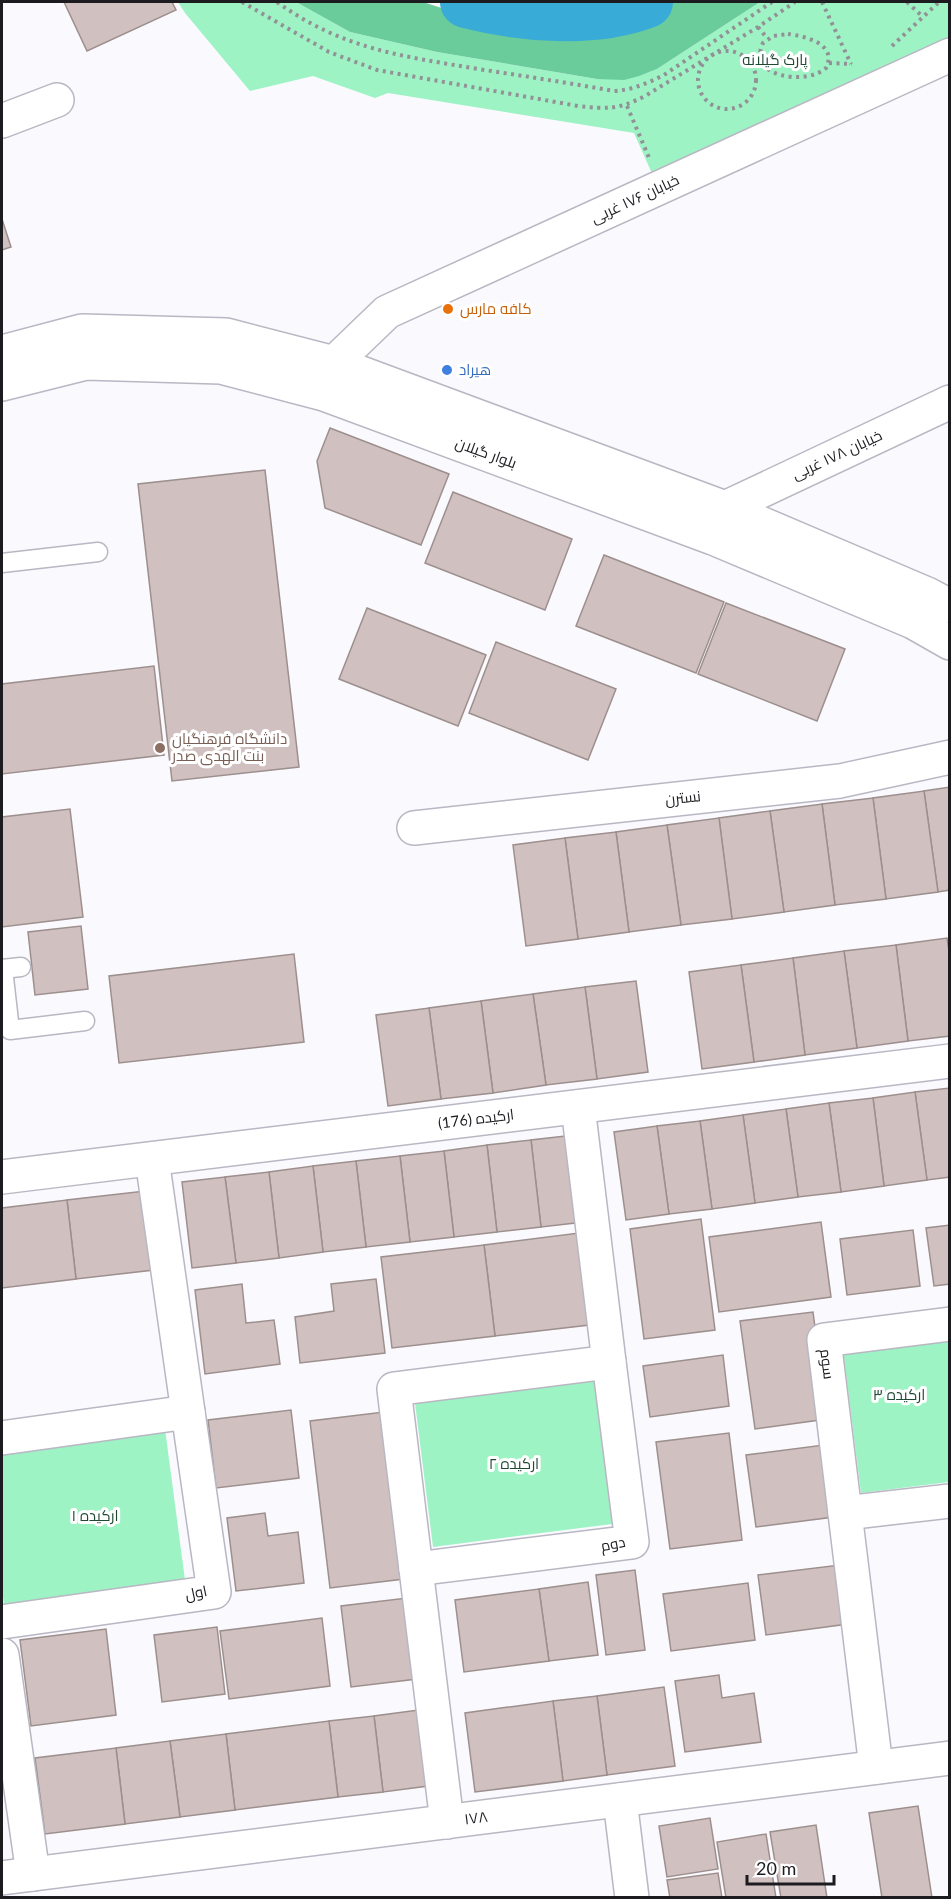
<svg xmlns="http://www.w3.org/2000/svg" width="951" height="1899" viewBox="0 0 951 1899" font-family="Lato,Cairo,sans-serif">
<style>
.green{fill:#9ef3c5}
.forest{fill:#6bcc9b}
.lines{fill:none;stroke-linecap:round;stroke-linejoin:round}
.river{stroke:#38acd6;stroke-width:52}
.building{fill:#d0c1c0;stroke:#9d8f8d;stroke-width:1.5}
.service-casing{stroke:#b9b7c3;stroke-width:21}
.minor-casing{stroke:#b9b7c3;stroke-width:36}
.secondary-casing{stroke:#b9b7c3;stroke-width:36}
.path{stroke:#929196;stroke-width:4;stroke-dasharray:3 4.5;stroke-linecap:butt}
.service{stroke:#fff;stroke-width:18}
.minor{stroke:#fff;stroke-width:33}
.secondary{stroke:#fff;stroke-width:33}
.food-dot{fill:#e8710a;stroke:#fff;stroke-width:2}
.shop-dot{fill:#3f7fe0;stroke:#fff;stroke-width:2}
.education-dot{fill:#8d6e63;stroke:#fff;stroke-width:2}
.labels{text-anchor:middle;stroke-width:6;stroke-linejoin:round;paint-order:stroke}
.park-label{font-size:15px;fill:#204934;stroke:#fff}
.street-label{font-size:15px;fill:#1c1b20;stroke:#fff}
.food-label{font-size:15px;fill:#c56008;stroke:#fff;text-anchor:start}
.shop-label{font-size:15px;fill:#366cbe;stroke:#fff;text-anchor:start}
.education-label{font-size:15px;fill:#785e54;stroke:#fff;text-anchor:start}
</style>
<rect width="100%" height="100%" fill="#faf9fe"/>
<g class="green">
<path d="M178,2H296L350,32L437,52L597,79C619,79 636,78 657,69L760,2H949V42L654,178L634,133L388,93L375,98L313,76L250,91L185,13Z"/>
<polygon points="949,1338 949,1482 861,1493 843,1350"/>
<polygon points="594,1381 612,1524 433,1547 415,1403"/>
<polygon points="165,1429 185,1580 4,1605 2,1588 2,1451"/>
</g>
<polygon class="forest" points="296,2 423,2 463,15 495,21 555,25 610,19 667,2 760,2 657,69 639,76 624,80 597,79 437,52 350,32"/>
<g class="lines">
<path class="river" d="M466,2C521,16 593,23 647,2"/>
</g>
<g class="building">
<polygon points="64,2 172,2 176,10 87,51"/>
<polygon points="2,219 11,247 2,250"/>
<polygon points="330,428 449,474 421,545 325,508 317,461"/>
<polygon points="265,470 299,767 172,781 138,484"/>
<polygon points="453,492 572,539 545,610 425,563"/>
<polygon points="604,555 724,602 696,673 576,626"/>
<polygon points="726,603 845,649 817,721 698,674"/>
<polygon points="367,608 486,655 458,726 339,679"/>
<polygon points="496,642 616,689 588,760 469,713"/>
<polygon points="154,666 164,755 2,774 2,684"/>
<polygon points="950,787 950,890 938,892 924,791"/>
<polygon points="924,791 938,892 886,899 873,798"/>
<polygon points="873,798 886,899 835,905 822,804"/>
<polygon points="822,804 835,905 784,912 770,811"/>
<polygon points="70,809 83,917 2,927 2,817"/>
<polygon points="770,811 784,912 732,919 719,818"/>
<polygon points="719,818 732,919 681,925 667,825"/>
<polygon points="667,825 681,925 629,932 616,832"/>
<polygon points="616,832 629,932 578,939 565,838"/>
<polygon points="565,838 578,939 526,946 513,845"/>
<polygon points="81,926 88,989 35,995 28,932"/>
<polygon points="947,938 950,958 950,1036 908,1041 896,945"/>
<polygon points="896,945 908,1041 857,1048 844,951"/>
<polygon points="844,951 857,1048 805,1055 793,958"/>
<polygon points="294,954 304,1042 119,1063 109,976"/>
<polygon points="793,958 805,1055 754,1062 741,965"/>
<polygon points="741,965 754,1062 702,1069 689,972"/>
<polygon points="636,981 648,1072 597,1079 585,987"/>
<polygon points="585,987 597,1079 546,1085 533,994"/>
<polygon points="533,994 546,1085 493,1093 481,1001"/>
<polygon points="481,1001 493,1093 441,1099 429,1008"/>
<polygon points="429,1008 441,1099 388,1106 376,1015"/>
<polygon points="950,1088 950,1177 927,1180 915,1092"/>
<polygon points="915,1092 927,1180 884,1186 873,1098"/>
<polygon points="873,1098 884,1186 841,1192 829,1103"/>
<polygon points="829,1103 841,1192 798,1197 786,1109"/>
<polygon points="786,1109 798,1197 755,1203 743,1115"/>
<polygon points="743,1115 755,1203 712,1209 700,1121"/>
<polygon points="700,1121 712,1209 669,1214 657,1126"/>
<polygon points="657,1126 669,1214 626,1220 614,1132"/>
<polygon points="574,1135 584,1222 541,1227 531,1140"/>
<polygon points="531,1140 541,1227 497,1232 487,1145"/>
<polygon points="487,1145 497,1232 454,1237 444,1151"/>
<polygon points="444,1151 454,1237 410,1242 400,1156"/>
<polygon points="400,1156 410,1242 366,1247 356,1161"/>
<polygon points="356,1161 366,1247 323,1252 313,1166"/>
<polygon points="313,1166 323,1252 279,1258 269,1172"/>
<polygon points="269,1172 279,1258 236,1263 225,1177"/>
<polygon points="225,1177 236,1263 192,1268 182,1182"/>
<polygon points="145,1191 154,1270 76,1279 67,1200"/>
<polygon points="67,1200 76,1279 2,1288 2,1208"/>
<polygon points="701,1219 715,1330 644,1339 630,1229"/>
<polygon points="821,1222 831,1297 719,1312 709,1237"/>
<polygon points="950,1225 950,1284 934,1286 926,1228"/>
<polygon points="913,1230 920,1286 847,1295 840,1239"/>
<polygon points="587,1232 598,1324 495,1336 484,1245"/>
<polygon points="484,1245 495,1336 392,1348 381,1257"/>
<polygon points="376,1279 385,1353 300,1363 295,1317 334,1311 331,1284"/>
<polygon points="242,1284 246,1323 274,1320 280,1364 205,1374 195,1290"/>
<polygon points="813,1312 827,1419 755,1429 740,1321"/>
<polygon points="723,1355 729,1406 650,1417 643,1366"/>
<polygon points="291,1410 299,1478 216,1488 208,1420"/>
<polygon points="384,1412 404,1579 330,1588 310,1421"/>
<polygon points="729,1433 742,1540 670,1549 656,1442"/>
<polygon points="824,1445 834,1517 756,1527 746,1455"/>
<polygon points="265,1513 268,1536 298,1532 304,1583 236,1591 227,1518"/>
<polygon points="840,1565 848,1624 766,1635 758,1575"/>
<polygon points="635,1570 645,1650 606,1655 596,1575"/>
<polygon points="588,1582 598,1655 549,1661 539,1589"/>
<polygon points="748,1583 755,1640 671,1651 663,1594"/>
<polygon points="539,1589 549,1661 464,1672 455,1600"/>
<polygon points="407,1598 417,1679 351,1687 341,1606"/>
<polygon points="322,1618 330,1686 229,1699 220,1631"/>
<polygon points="217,1627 225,1694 162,1702 154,1635"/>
<polygon points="106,1629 116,1715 31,1726 20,1640"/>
<polygon points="719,1675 722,1698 754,1693 761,1742 685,1752 675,1681"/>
<polygon points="664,1687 675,1766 607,1775 597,1696"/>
<polygon points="597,1696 607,1775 563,1781 553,1701"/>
<polygon points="553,1701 563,1781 475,1792 465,1713"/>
<polygon points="426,1709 436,1785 383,1792 374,1716"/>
<polygon points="374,1716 383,1792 338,1797 329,1721"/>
<polygon points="329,1721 338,1797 235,1810 226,1734"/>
<polygon points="226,1734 235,1810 180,1817 170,1741"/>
<polygon points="170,1741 180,1817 125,1824 116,1748"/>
<polygon points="116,1748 125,1824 45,1834 35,1758"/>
<polygon points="918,1806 932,1898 882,1898 869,1813"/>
<polygon points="710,1818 718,1869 667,1877 659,1826"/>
<polygon points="816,1825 827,1898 781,1898 770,1832"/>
<polygon points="766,1834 776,1898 726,1898 717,1842"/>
<polygon points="718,1873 722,1898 670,1898 667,1880"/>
</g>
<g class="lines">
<defs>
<g id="service">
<polyline points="2,563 98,552"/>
<polyline points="2,969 21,967"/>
<polyline points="3,969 10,1030 85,1021"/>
</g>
<g id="minor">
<polyline points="2,121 57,100"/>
<polyline points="334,363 387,312 950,55"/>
<polyline points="725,508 950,402"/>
<polyline points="414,828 840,781 950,757"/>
<polyline points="578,1107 609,1362"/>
<polyline points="152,1159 188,1412"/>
<polyline points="2,1177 950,1061"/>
<polyline points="950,1324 824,1340 845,1513 950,1501"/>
<polygon points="609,1362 632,1542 416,1569 394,1389"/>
<polyline points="2,1438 188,1412 214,1592 2,1622"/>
<polyline points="845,1513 876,1767"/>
<polyline points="416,1569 447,1822"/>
<polyline points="2,1655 33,1874"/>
<polyline points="620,1800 632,1898"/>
<polyline points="2,1878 950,1758"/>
</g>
<g id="secondary">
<polyline points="2,352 82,331 226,335 334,363 725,508 927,594 950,606"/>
<polyline points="2,384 86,363 221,367 324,394 713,538 913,622 950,643"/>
</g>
</defs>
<use href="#service" class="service-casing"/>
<use href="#minor" class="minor-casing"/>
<use href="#secondary" class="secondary-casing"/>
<g class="path">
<path d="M242,2L329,52L377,70L578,106C607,109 618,110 645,96L758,27L795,2"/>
<path d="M277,2C342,49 401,56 478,69C524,76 569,83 614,91C632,90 648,83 664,75L772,2"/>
<polyline points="822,2 851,64"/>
<polyline points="907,2 922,16"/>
<polyline points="758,27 767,38"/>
<path d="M788,34C805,36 838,44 826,68C806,86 746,77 763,43L773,36Z"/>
<polyline points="892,46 939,2"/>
<circle cx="727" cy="80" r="29"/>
<polyline points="829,63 852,64"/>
<polyline points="627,106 650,160"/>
</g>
<use href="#service" class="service"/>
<use href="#minor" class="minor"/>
<use href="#secondary" class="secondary"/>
</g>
<circle class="food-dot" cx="448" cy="309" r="6"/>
<circle class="shop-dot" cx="447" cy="370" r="6"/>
<circle class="education-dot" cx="160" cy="748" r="6"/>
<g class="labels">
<g class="park-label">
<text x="775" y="65">پارک گیلانه</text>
<text x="899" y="1400">ارکیده ۳</text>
<text x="514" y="1469">ارکیده ۲</text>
<text x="95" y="1521">ارکیده ۱</text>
</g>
<g class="street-label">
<text transform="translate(635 199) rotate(-25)" y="5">خیابان ۱۷۶ غربی</text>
<text transform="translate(486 453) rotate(20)" y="5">بلوار گیلان</text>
<text transform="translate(837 455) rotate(-25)" y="5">خیابان ۱۷۸ غربی</text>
<text transform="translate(683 798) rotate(-6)" y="5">نسترن</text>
<text transform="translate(476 1119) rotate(-7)" y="5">ارکیده (176)</text>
<text transform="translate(827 1364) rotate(83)" y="5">سوم</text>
<text transform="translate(613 1544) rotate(-11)" y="5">دوم</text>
<text transform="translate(196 1593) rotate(-12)" y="5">اول</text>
<text transform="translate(476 1818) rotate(-7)" y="5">۱۷۸</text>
</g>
<g class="food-label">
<text x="460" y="314">کافه مارس</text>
</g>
<g class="shop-label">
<text x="459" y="375">هیراد</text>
</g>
<g class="education-label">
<text x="172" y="744">دانشگاه فرهنگیان<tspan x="172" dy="17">بنت الهدی صدر</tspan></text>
</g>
</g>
<rect width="951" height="1899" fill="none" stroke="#1c1b20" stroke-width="6"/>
<path d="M747 1875v9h87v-9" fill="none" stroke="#1c1b20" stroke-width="3"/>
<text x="756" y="1875" font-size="18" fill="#1c1b20" stroke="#ffffff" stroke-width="4.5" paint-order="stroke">20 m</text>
</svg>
